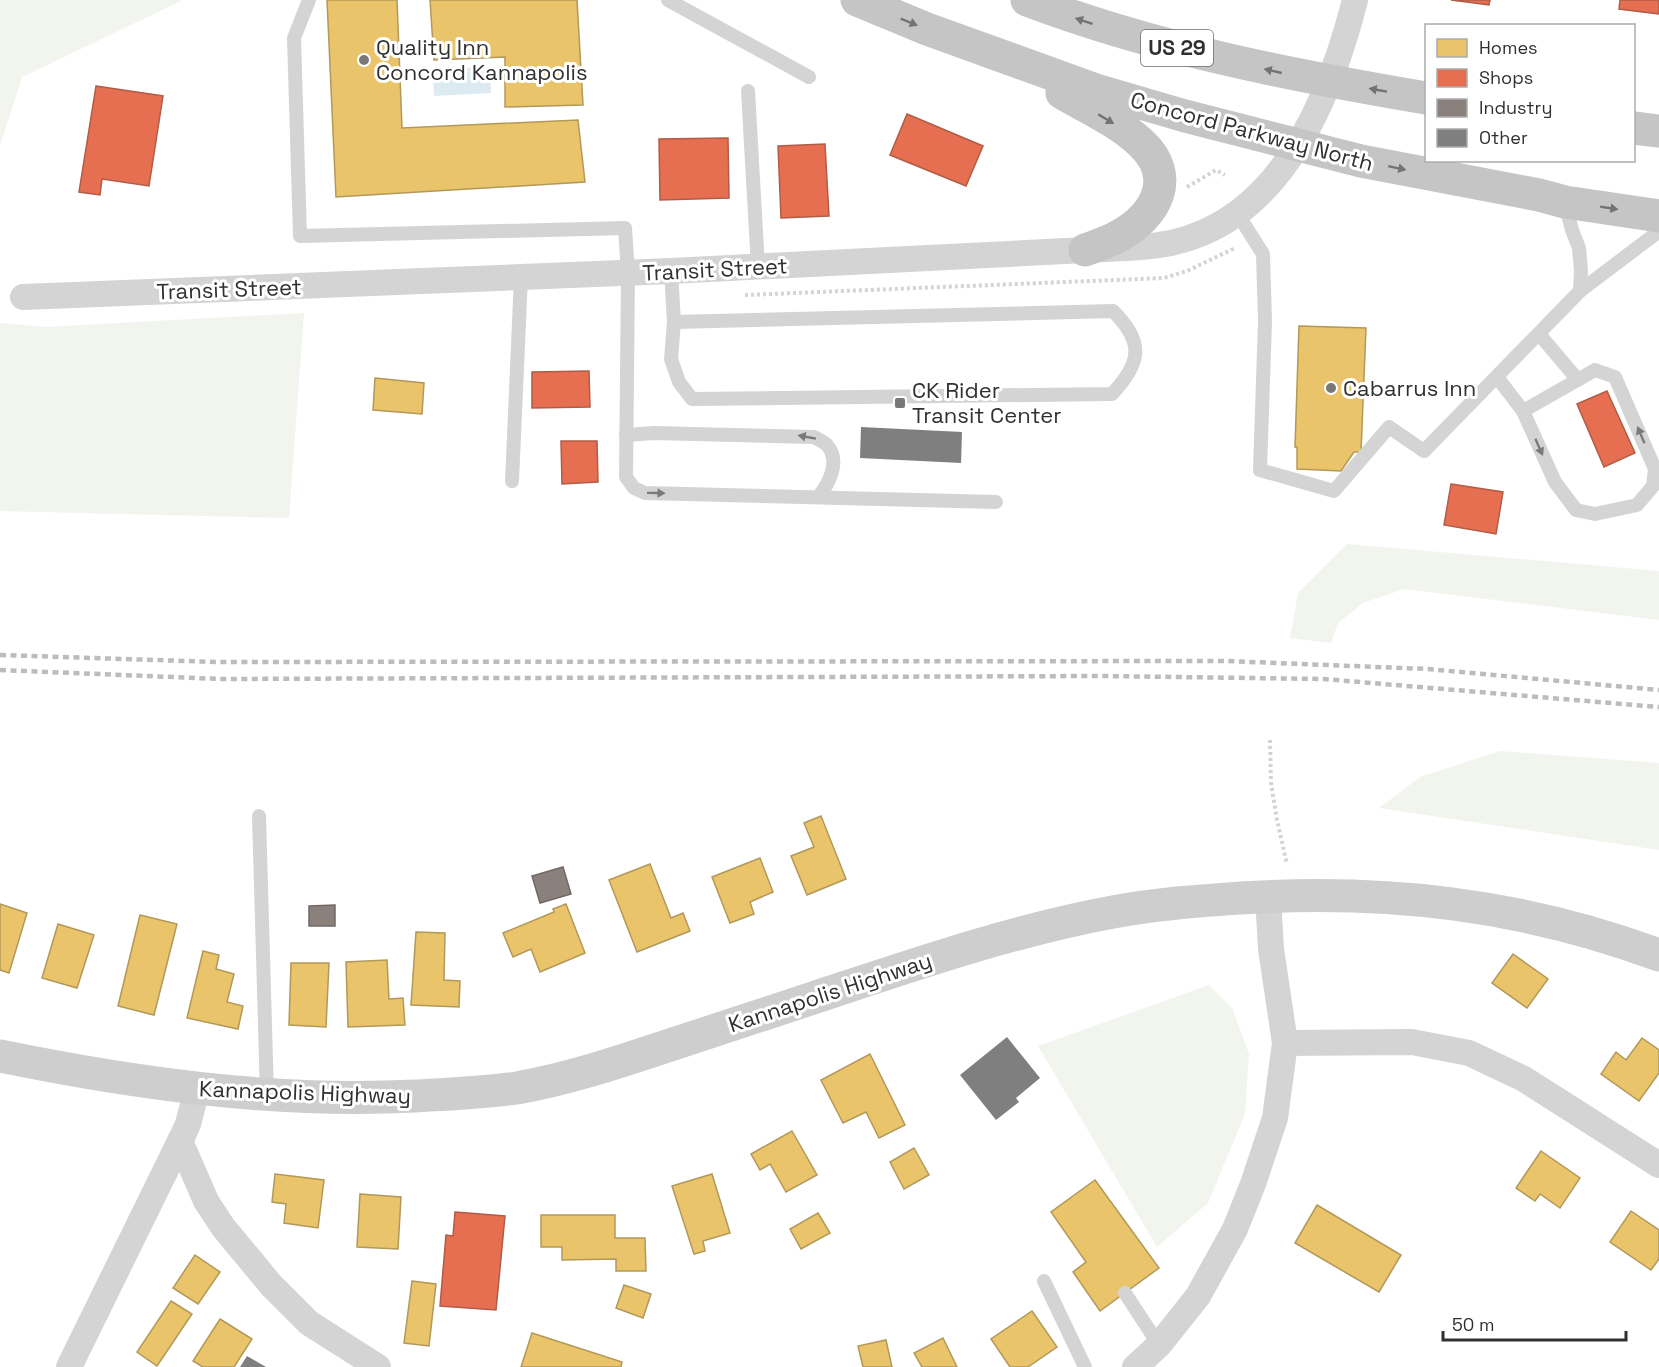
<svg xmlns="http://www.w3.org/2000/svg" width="1659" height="1367" viewBox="0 0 1659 1367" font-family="'Space Grotesk',sans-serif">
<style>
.green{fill:#f2f5ed}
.water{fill:#dbebf1}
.homes{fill:#e9c46a;stroke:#b29859;stroke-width:1.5}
.shops{fill:#e76f51;stroke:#b05c47;stroke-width:1.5}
.industry{fill:#8a817c;stroke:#6f6965;stroke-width:1.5}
.building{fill:#7f7f7f}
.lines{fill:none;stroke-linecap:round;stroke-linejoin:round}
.path{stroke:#d4d4d4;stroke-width:4;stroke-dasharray:3 3;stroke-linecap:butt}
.service{stroke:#d4d4d4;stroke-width:14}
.minor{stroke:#d4d4d4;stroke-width:26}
.secondary{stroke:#cecece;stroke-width:33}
.trunk{stroke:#c5c5c5;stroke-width:33}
.rail{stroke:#bcbcbc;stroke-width:4.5;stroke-dasharray:6 4.5;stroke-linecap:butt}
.oneway{fill:#737373}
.oneway2{fill:#7a7a7a}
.poi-dot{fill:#787878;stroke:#fff;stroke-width:2}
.labels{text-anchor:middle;stroke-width:6;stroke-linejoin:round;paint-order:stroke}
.shield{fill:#fff;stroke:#6e6e6e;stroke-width:1.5}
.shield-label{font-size:21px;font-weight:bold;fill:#303030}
.poi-label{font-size:22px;fill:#303030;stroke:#fff;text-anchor:start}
.street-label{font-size:22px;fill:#303030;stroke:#fff}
</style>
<rect width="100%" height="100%" fill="#fff"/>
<g class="green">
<polygon points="0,0 183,0 22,77 0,146"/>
<polygon points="304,313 289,518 0,511 0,323 46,327"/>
<polygon points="1347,544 1659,571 1659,620 1404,589 1363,603 1338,623 1331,643 1290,638 1298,593"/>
<polygon points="1500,751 1659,763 1659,850 1379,808 1420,777"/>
<polygon points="1209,985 1232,1008 1249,1054 1245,1114 1208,1203 1157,1247 1038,1046"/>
</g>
<polygon class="water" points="490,67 491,93 434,96 433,69"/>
<g class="homes">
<polygon points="327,0 397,0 402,128 578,120 585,182 336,197"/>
<polygon points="430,0 577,0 583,105 505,107 505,57 434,60"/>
<polygon points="1299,326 1366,328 1361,452 1354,452 1341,471 1297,469 1297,447 1295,447"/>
<polygon points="375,378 424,383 422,414 373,410"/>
<polygon points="821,816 846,879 807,895 791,856 814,847 804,823"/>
<polygon points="760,858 773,892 750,902 754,914 730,923 712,877"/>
<polygon points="650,864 671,918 683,913 690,931 637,952 609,880"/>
<polygon points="0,904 27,913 9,973 0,970"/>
<polygon points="566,904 585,953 540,972 531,949 513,957 503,933 554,912 553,909"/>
<polygon points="140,915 177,924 154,1015 118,1006"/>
<polygon points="58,924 94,935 77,988 42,978"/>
<polygon points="416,932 445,933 444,980 460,981 459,1007 411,1005"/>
<polygon points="203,951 219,955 216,969 234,974 227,1002 243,1006 238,1029 187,1018"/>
<polygon points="1513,954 1548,979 1527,1008 1492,983"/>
<polygon points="387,960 389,999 403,998 405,1025 348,1027 346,962"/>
<polygon points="291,963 329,963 326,1027 289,1025"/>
<polygon points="1642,1038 1659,1050 1659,1073 1639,1101 1601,1074 1616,1052 1626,1060"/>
<polygon points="870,1054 905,1125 879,1138 866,1112 843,1123 821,1080"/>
<polygon points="792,1131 817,1175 786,1192 770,1164 760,1170 751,1154"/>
<polygon points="914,1148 929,1175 904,1189 890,1162"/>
<polygon points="1541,1151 1580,1178 1560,1208 1540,1194 1535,1201 1516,1188"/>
<polygon points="275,1174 324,1180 318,1228 284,1223 286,1204 272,1202"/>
<polygon points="712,1174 730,1233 703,1241 705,1251 694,1254 672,1186"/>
<polygon points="1095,1180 1159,1268 1100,1311 1073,1272 1086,1262 1051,1212"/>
<polygon points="360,1194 401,1197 398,1249 357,1247"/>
<polygon points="1317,1205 1401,1255 1379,1292 1295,1243"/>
<polygon points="1631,1211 1659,1230 1659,1259 1651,1270 1610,1242"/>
<polygon points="818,1213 830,1233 801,1249 790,1229"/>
<polygon points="541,1215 615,1215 615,1238 645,1238 646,1271 616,1271 616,1259 562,1260 562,1247 541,1247"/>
<polygon points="195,1255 220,1272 198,1304 173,1288"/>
<polygon points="412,1281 436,1284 429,1346 404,1343"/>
<polygon points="624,1285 651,1294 643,1318 616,1308"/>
<polygon points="171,1301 192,1314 157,1366 137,1352"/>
<polygon points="1032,1311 1057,1347 1028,1367 1010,1367 991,1339"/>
<polygon points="220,1319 252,1339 234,1367 203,1367 193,1361"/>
<polygon points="532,1333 622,1362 621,1367 521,1367"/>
<polygon points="943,1338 957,1367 922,1367 914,1353"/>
<polygon points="886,1340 892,1367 863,1367 858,1346"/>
</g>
<g class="shops">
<polygon points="1451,0 1490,0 1489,5"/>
<polygon points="1620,0 1659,0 1659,14 1619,9"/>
<polygon points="96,86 163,96 149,186 102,179 100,195 79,192"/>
<polygon points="907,114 983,146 966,186 890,155"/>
<polygon points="728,138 729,198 660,200 659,139"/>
<polygon points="825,144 829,216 781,218 778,146"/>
<polygon points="589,371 590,407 532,408 532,372"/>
<polygon points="1607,391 1635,453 1604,467 1577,404"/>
<polygon points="561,441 597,441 598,482 562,484"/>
<polygon points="1451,484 1503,492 1496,534 1444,525"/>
<polygon points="455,1212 505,1216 496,1310 440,1306 446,1235 453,1236"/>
</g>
<g class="industry">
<polygon points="563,867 571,894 540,903 532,876"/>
<polygon points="335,905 335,926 309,926 309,906"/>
</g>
<g class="building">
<polygon points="861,427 962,432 961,463 860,458"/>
<polygon points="1007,1037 1040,1078 1016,1098 1019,1102 996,1120 960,1075"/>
<polygon points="247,1356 266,1367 240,1367"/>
</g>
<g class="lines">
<g class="path">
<polyline points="1187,187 1216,170 1225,175"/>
<polyline points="745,295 1164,278 1187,271 1235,248"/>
<polyline points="1270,740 1271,783 1277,820 1287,864"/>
</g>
<g class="service">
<polyline points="309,0 294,38 300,236 625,228 628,273 626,477 634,488 645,493 996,502"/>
<polyline points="668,0 809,77"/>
<polyline points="748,91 758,267"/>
<polyline points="1565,203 1572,230 1579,248 1581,271 1580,291"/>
<polyline points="1237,213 1263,254 1265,321 1260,470 1334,491 1389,427 1424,451 1580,291 1654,235 1659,228"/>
<path d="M671,271L674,322L671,359L679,382L692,399L1112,394C1142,362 1144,342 1113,311L674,322"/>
<polyline points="1539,334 1578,380"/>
<polyline points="1497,377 1523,411 1555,482 1576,510 1595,514 1637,505 1653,486 1655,469 1615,377 1595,370 1523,411"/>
<path d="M626,435L654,433L814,437C818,439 824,442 827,445C841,461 829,484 818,497"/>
<polyline points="512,481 521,277"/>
<polyline points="259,816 267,1095"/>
<polyline points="1044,1281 1085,1367"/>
<polyline points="1125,1293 1159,1345"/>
</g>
<g class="minor">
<path d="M23,297L671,271L1085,250C1119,248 1157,249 1189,238C1287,206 1332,91 1355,0"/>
<polyline points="1285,1043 1412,1042 1469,1053 1524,1079 1659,1165"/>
<polyline points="180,1141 206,1201 223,1227 271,1285 309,1323 378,1367"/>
<polyline points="69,1367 183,1135 188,1124 197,1089"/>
<polyline points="1135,1367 1159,1345 1198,1296 1235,1229 1253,1184 1275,1118 1285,1043 1271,949 1268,897"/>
</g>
<path class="secondary" d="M0,1056C136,1084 276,1103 415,1096C449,1094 483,1093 517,1088C567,1079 616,1063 664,1047C713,1031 762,1015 810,999C910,966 1010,931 1113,912C1155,904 1198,901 1240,898C1387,889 1521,904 1659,955"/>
<g class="trunk">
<polyline points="857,0 927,29 1096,90 1185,116 1361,161 1539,195 1565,202 1659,216"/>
<path d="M1027,0C1157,49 1290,75 1426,98"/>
<path d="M1062,93C1088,108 1119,122 1141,143C1177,176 1157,215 1119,236C1109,242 1096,246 1085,250"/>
<polyline points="1634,128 1659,131"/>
</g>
<g class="rail">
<polyline points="0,655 217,662 1227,661 1428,669 1659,690"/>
<polyline points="0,670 220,679 1103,676 1324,679 1659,707"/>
</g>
</g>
<defs><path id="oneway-solid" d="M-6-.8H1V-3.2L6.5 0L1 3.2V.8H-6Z" transform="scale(1.5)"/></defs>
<g class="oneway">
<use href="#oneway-solid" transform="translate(1084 21) rotate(-162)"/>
<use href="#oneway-solid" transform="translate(909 22) rotate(22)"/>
<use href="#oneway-solid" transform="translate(1273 71) rotate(-167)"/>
<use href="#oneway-solid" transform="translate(1378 90) rotate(-170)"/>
<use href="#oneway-solid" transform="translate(1106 119) rotate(31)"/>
<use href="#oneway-solid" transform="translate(1397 168) rotate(12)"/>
<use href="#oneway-solid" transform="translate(1609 208) rotate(9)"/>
</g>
<g class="oneway2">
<use href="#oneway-solid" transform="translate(1641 435) rotate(-113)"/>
<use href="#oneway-solid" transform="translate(807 437) rotate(-170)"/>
<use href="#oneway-solid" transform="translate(1539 447) rotate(66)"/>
<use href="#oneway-solid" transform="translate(656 493) rotate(1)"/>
</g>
<g class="poi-dot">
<circle cx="364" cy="60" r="6"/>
<circle cx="1331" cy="388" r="6"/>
<rect x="894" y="397" width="12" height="12" rx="3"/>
</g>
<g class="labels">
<rect class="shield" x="1141" y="30" width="72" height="36" rx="4.5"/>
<g class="shield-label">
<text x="1177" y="55">US 29</text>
</g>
<g class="poi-label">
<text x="376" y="55">Quality Inn<tspan x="376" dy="25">Concord Kannapolis</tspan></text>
<text x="1343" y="396">Cabarrus Inn</text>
<text x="912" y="398">CK Rider<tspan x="912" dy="25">Transit Center</tspan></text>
</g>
<g class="street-label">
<text transform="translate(1252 131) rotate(15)" y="8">Concord Parkway North</text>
<text transform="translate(715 269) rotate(-3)" y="8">Transit Street</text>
<text transform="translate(229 289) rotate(-2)" y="8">Transit Street</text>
<text transform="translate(830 992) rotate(-18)" y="8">Kannapolis Highway</text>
<text transform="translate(305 1092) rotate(2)" y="8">Kannapolis Highway</text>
</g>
</g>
<rect x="1425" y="24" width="210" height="138" fill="#ffffff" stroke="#acacac" stroke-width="1.5"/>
<rect x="1437" y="39" width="30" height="18" fill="#e9c46a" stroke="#acacac" stroke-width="1.5"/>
<text x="1479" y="54" font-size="18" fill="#303030">Homes</text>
<rect x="1437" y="69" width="30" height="18" fill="#e76f51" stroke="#acacac" stroke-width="1.5"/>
<text x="1479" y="84" font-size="18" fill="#303030">Shops</text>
<rect x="1437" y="99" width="30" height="18" fill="#8a817c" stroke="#acacac" stroke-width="1.5"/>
<text x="1479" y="114" font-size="18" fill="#303030">Industry</text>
<rect x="1437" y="129" width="30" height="18" fill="#7f7f7f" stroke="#acacac" stroke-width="1.5"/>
<text x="1479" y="144" font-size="18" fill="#303030">Other</text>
<path d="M1443 1331v9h183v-9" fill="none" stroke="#303030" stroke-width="3"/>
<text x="1452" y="1331" font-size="18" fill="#303030" stroke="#ffffff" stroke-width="4.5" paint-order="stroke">50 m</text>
</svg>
